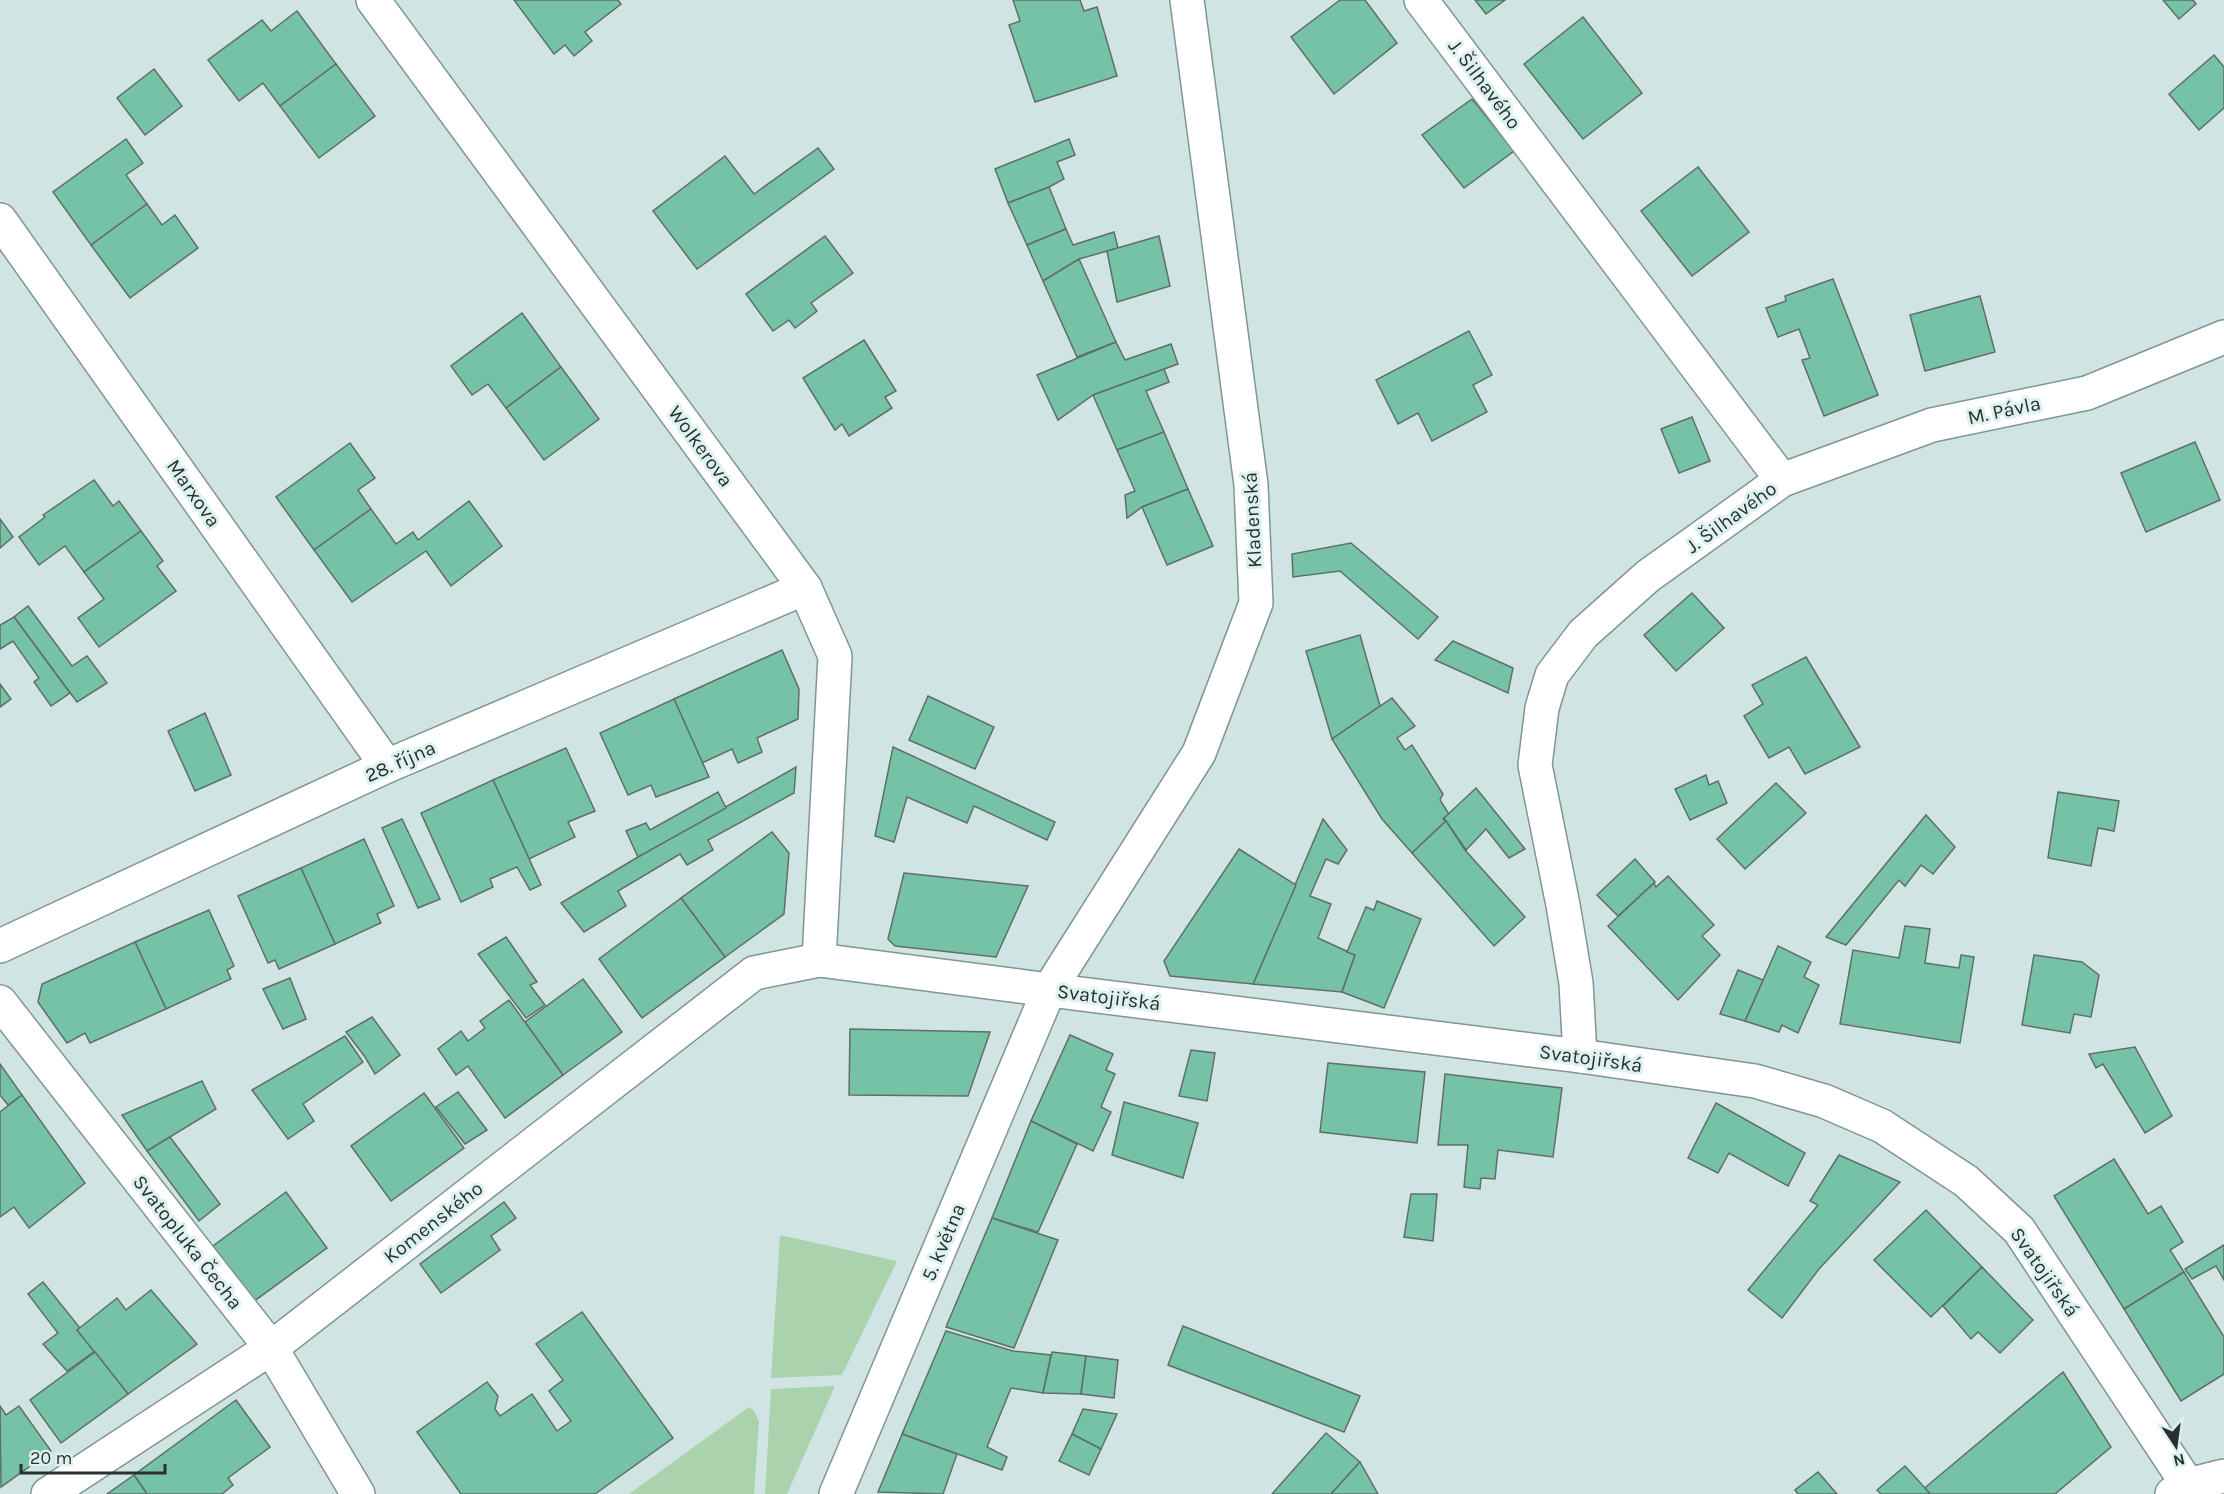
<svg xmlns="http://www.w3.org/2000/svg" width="2224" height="1494" viewBox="0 0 2224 1494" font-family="Karla,sans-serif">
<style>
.green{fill:#aad3ad}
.building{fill:#75c2a6;stroke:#5f6f68;stroke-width:1.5}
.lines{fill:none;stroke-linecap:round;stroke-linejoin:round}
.street-casing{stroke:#819593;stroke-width:36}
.secondary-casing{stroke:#819593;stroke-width:36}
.street{stroke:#fff;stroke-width:33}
.secondary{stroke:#fff;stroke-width:33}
.labels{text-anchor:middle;stroke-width:6;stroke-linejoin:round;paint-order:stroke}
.street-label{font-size:20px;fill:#293130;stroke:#ddf2f0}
</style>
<rect width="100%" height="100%" fill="#d0e5e3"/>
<g class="green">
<polygon points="780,1235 897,1261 842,1375 771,1378"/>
<polygon points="835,1386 787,1494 765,1494 771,1389"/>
<polygon points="749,1407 754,1411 759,1421 754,1494 629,1494"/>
</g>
<g class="building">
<polygon points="514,0 618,0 621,4 585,32 592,41 574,56 565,45 554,54"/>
<polygon points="1013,0 1080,0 1084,11 1097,7 1117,76 1035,102 1009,25 1020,21"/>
<polygon points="1340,0 1365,0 1397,43 1334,94 1291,37"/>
<polygon points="1475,0 1505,0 1486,14"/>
<polygon points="2163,0 2193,0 2196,4 2179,19"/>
<polygon points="297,11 336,64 280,106 263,83 239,101 208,60 262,20 271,31"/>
<polygon points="1583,17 1642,93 1583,139 1524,64"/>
<polygon points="2214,55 2224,67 2224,108 2199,130 2169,94"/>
<polygon points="336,64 375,116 319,158 280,106"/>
<polygon points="154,69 182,106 145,135 117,98"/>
<polygon points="1472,99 1514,151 1464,188 1422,135"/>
<polygon points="126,139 143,163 126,175 147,204 91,245 53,192"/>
<polygon points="1069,139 1075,155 1057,162 1064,179 1049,187 1008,203 995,169"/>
<polygon points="818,148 834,169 697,269 653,211 725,156 754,194"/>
<polygon points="1698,167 1749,232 1692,276 1641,211"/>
<polygon points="1049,187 1066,229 1027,245 1008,203"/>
<polygon points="147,204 162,225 175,215 198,248 130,298 91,245"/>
<polygon points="1066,229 1073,245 1114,232 1118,248 1079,259 1043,281 1027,245"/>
<polygon points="825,236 853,273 811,303 817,311 795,328 789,320 773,331 746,294"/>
<polygon points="1159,236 1170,286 1117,302 1107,251"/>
<polygon points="1079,259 1116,342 1077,357 1043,281"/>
<polygon points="1833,279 1878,395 1824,416 1802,360 1810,358 1799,329 1778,337 1766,308 1786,301 1785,296"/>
<polygon points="1980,296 1995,352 1925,371 1910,315"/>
<polygon points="522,313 561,367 506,408 488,384 472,395 451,366"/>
<polygon points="1469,331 1492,375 1473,385 1487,412 1432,441 1418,413 1398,424 1376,380"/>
<polygon points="864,340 896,391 885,397 892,408 849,436 842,424 835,430 803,378"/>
<polygon points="1116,342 1125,360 1171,344 1178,364 1093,395 1058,420 1037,375"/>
<polygon points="561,367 599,419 544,460 506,408"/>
<polygon points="1164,369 1169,382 1146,391 1164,432 1117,450 1093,395"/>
<polygon points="1692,417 1710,461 1679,473 1661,429"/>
<polygon points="1164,432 1188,489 1142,507 1127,518 1125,495 1135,491 1117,450"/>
<polygon points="2195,442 2220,500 2146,532 2121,473"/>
<polygon points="350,443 375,478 358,490 371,509 314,550 276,497"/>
<polygon points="94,480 113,506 119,501 141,531 84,572 65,546 39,565 19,537 45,517 43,515"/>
<polygon points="1188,489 1213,546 1167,565 1142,507"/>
<polygon points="469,501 502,546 451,586 426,551 352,602 314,550 371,509 396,544 413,532 418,540"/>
<polygon points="0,519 13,537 0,548"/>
<polygon points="141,531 163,561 157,566 176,591 99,647 78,618 104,599 84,572"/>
<polygon points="1351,543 1438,617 1418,639 1340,571 1293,577 1292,554"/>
<polygon points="1692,593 1724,628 1676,671 1644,635"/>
<polygon points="28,606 72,666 87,656 107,683 77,702 14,617"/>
<polygon points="14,617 70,693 51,706 34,682 39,678 13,641 0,649 0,625"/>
<polygon points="1360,635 1380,706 1332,739 1306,651"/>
<polygon points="1453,641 1513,668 1508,693 1435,660"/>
<polygon points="782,650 799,689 798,719 757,738 762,752 738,763 732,749 702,763 674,699"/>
<polygon points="1806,657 1860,747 1805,774 1789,747 1769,758 1744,716 1763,704 1752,685"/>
<polygon points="0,684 11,699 0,707"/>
<polygon points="928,696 994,727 975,769 909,740"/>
<polygon points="1392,698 1415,726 1397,738 1405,750 1412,745 1443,794 1440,800 1449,814 1443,819 1446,821 1412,853 1382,819 1332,739"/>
<polygon points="674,699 709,777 656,797 651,785 628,795 600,733"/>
<polygon points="205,713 231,775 195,791 168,731"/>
<polygon points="893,747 1055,822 1047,840 974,806 967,823 907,797 894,842 875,836"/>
<polygon points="566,748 595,811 568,822 575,837 529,859 493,780"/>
<polygon points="796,767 794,793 708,840 713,850 687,865 680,854 618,891 626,906 584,932 561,903 638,857"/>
<polygon points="1706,775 1709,785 1718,781 1727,803 1690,820 1675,789"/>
<polygon points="493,780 541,885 530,890 517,867 490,879 493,887 461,902 421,813"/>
<polygon points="1776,783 1806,813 1745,869 1717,839"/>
<polygon points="1476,788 1525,849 1509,858 1486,829 1466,850 1444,818"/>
<polygon points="718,792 726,808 638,857 626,831 646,823 650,830"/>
<polygon points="2058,792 2119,801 2114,831 2098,828 2091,866 2048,858"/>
<polygon points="1926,815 1955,847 1933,874 1921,865 1905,886 1899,880 1846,945 1826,937"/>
<polygon points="402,819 440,899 418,908 382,828"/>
<polygon points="1323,819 1347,850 1338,864 1326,859 1310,896 1331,904 1318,938 1355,955 1342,992 1253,984"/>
<polygon points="1446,821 1465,850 1525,917 1494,946 1412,853"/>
<polygon points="772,832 789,853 784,914 725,957 681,898"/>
<polygon points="364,839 394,906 377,914 381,923 335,944 301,868"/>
<polygon points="1239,849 1296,885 1253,984 1170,976 1164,961"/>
<polygon points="1635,859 1655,882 1618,916 1597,895"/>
<polygon points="301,868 335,944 279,969 275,960 268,963 238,896"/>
<polygon points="904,873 1028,886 996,957 895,946 888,939"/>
<polygon points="1668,876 1714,925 1702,936 1720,955 1678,1000 1608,926 1654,883 1656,887"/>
<polygon points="681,898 725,957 642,1018 599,959"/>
<polygon points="1377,901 1421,919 1384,1008 1342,992 1355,955 1347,952 1366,907 1374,910"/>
<polygon points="209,910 234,966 227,970 231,979 166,1009 135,942"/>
<polygon points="1905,926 1930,929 1925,963 1959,968 1961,955 1974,957 1960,1043 1840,1024 1853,950 1899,958"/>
<polygon points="506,937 537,982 530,985 545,1005 526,1018 478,954"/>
<polygon points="135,942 166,1009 90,1043 85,1033 67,1043 38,1002 42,984"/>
<polygon points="1778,946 1811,962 1804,977 1819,985 1798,1033 1782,1025 1779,1032 1745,1021"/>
<polygon points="2034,955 2082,962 2099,975 2091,1017 2074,1014 2070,1033 2022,1025"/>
<polygon points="1738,970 1763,980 1745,1021 1720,1014"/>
<polygon points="290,978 306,1019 283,1029 263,989"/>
<polygon points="583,979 622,1032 563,1075 525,1022"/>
<polygon points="509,1000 563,1075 505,1118 468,1066 456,1075 438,1049 461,1031 468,1041 485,1028 480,1021"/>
<polygon points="372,1017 400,1055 375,1074 365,1057 346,1032"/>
<polygon points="850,1029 990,1032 968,1096 849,1095"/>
<polygon points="1070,1035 1113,1054 1106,1070 1115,1074 1101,1107 1111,1112 1093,1151 1031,1121"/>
<polygon points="345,1036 363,1062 303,1104 314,1121 288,1139 252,1090"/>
<polygon points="2135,1047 2172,1116 2145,1133 2103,1064 2096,1068 2089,1054"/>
<polygon points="1191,1050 1215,1053 1207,1101 1179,1096"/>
<polygon points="1328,1063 1425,1072 1417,1143 1320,1132"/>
<polygon points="0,1064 22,1095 8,1105 0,1095"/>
<polygon points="1445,1074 1562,1088 1553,1157 1498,1150 1495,1179 1481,1178 1480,1189 1464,1187 1468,1145 1438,1145"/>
<polygon points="202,1081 216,1109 147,1151 122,1115"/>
<polygon points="458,1092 487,1130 465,1144 436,1107"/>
<polygon points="424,1093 464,1148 391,1201 351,1146"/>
<polygon points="22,1095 85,1183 29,1228 14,1207 0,1217 0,1112"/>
<polygon points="1124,1102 1198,1123 1183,1178 1112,1155"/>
<polygon points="1716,1103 1805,1153 1788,1186 1729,1153 1718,1173 1688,1158"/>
<polygon points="1031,1121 1077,1144 1038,1232 992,1218"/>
<polygon points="170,1137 220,1204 199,1221 147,1151"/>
<polygon points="1839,1155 1900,1182 1819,1269 1782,1318 1748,1290 1818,1205 1810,1201"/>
<polygon points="2114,1159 2148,1214 2161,1206 2183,1242 2170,1250 2184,1272 2124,1309 2054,1196"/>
<polygon points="286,1192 327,1248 253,1302 213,1246"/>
<polygon points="1411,1194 1437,1194 1433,1241 1404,1237"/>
<polygon points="504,1202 516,1218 491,1236 500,1250 441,1293 420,1264"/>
<polygon points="1926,1210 1982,1267 1931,1317 1874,1260"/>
<polygon points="992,1218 1058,1240 1014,1348 946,1327"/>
<polygon points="2224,1245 2224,1280 2216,1266 2192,1279 2185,1269"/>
<polygon points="1982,1267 2033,1320 2000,1353 1978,1332 1971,1339 1943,1306"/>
<polygon points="2184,1272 2224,1337 2224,1374 2181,1401 2124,1309"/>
<polygon points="43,1282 80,1328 77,1330 95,1351 67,1371 43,1344 58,1333 28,1294"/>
<polygon points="151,1290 197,1344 128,1394 77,1330 117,1298 126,1310"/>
<polygon points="582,1312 673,1438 595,1494 461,1494 417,1432 487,1382 498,1396 495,1409 500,1416 532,1394 557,1431 571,1421 549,1391 563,1380 536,1344"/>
<polygon points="1183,1326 1360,1396 1344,1432 1168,1365"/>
<polygon points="946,1331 1013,1351 1051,1355 1043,1393 1011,1388 987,1447 1007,1457 1002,1470 902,1434"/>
<polygon points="95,1352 128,1394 61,1443 30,1400"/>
<polygon points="1052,1352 1086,1356 1081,1394 1043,1393"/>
<polygon points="1086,1356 1118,1360 1114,1398 1081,1394"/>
<polygon points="2063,1372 2111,1447 2055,1494 1930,1494 1925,1488 1927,1486"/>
<polygon points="236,1400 270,1447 228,1478 233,1485 222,1494 147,1494 134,1475"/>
<polygon points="0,1406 6,1415 19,1406 51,1451 1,1487"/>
<polygon points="1083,1409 1117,1414 1101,1449 1072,1434"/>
<polygon points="904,1431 902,1434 957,1454 943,1494 878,1492 903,1432"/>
<polygon points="1326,1433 1360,1462 1331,1494 1272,1494"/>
<polygon points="1072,1434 1101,1449 1089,1475 1059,1461"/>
<polygon points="1360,1462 1378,1494 1331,1494"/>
<polygon points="1905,1466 1925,1488 1930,1494 1881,1494 1877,1490"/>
<polygon points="1818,1472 1837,1494 1798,1494 1795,1490"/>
<polygon points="134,1475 147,1494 107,1494"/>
</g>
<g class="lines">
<defs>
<g id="street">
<polyline points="373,0 805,588 835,656 819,960"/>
<polyline points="1421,0 1782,480"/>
<polyline points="0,220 387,766"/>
<polyline points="0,946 387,766 805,588"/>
<polyline points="0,1002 271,1348 358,1494"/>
<polyline points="1580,1056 1576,983 1563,905 1535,765 1542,708 1552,675 1583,634 1648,576 1782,480 1932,425 2087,393 2224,337"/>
<polyline points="48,1494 271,1348 754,973 819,960 1049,990"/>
</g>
<g id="secondary">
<polyline points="1049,990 1580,1056 1755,1081 1824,1101 1882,1126 1966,1181 2019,1230 2188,1485"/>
<polyline points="836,1494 1049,990 1199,753 1256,603 1251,485 1187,0"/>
<polyline points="2172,1494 2188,1485 2224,1476"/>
</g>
</defs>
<use href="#street" class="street-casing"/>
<use href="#secondary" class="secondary-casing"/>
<use href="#street" class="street"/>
<use href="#secondary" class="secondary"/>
</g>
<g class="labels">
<g class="street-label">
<text transform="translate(1485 84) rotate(53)" y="7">J. Šilhavého</text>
<text transform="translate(2004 410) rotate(-12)" y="7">M. Pávla</text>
<text transform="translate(701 446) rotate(54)" y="7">Wolkerova</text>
<text transform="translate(194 493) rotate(55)" y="7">Marxova</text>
<text transform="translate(1731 517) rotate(-36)" y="7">J. Šilhavého</text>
<text transform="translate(1252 520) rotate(-93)" y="7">Kladenská</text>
<text transform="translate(400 761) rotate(-24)" y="7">28. října</text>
<text transform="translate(1109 997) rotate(7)" y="7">Svatojiřská</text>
<text transform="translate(1591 1058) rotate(8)" y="7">Svatojiřská</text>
<text transform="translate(433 1222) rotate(-38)" y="7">Komenského</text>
<text transform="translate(188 1242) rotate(52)" y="7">Svatopluka Čecha</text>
<text transform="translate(943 1242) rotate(-67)" y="7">5. května</text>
<text transform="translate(2045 1272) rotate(55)" y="7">Svatojiřská</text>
</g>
</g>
<g transform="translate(2176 1446) rotate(167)" stroke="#ddf2f0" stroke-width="4.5" paint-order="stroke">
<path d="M0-4.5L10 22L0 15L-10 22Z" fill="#293130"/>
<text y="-9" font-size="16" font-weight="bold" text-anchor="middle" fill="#293130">N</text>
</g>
<path d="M21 1464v9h144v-9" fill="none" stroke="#293130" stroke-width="3"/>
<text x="30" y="1464" font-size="18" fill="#293130" stroke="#ddf2f0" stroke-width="4.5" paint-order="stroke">20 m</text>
</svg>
